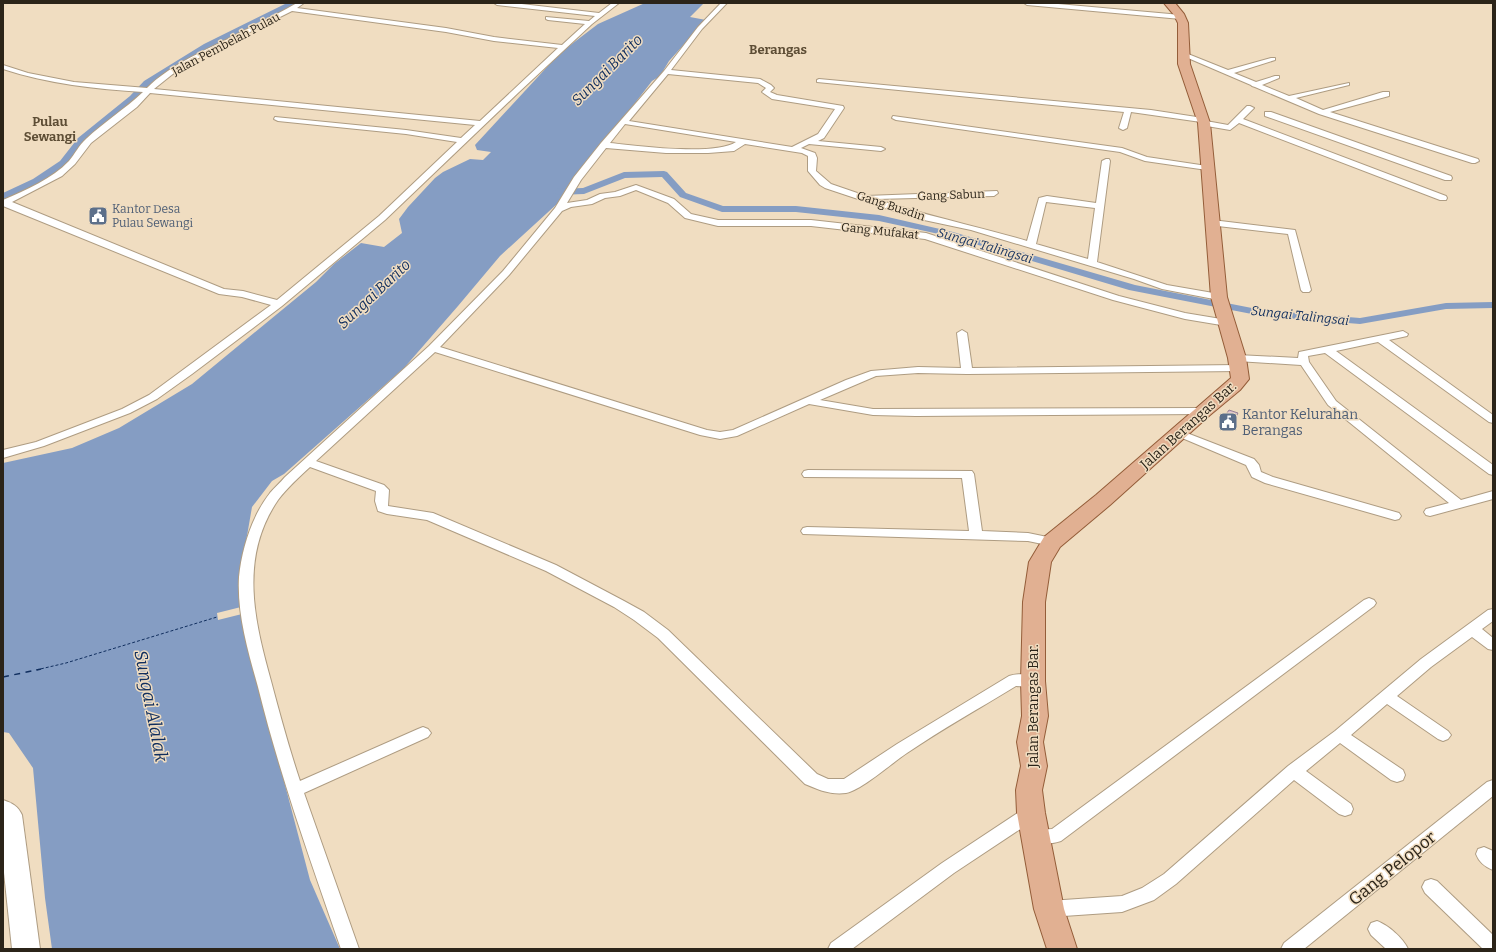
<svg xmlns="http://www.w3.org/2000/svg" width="1496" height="952" viewBox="0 0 1496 952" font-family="Bitter,serif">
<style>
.water{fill:#859dc3}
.pier{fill:#f0ddc1}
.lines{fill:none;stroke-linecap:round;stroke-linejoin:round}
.canal{fill:#859dc3;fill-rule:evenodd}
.river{fill:#859dc3;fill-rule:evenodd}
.ferry-far1{stroke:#102e5e;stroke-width:1;stroke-dasharray:3 2;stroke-linecap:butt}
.ferry{stroke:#102e5e;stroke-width:1.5;stroke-dasharray:6 5.5;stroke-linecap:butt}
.street-casing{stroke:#ae9c82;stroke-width:2}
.secondary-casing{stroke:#ae9c82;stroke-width:2}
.primary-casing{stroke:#945d39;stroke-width:2}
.street{fill:#fff;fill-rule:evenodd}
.secondary{fill:#fff;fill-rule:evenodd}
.primary{fill:#e1b092;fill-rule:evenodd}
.wall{fill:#bba1b2}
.shaded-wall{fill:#988391}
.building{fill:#d9bbcf;stroke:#988391}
.labels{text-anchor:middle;stroke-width:3;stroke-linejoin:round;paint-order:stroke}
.far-street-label{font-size:12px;fill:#2b2419;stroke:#f0ddc1}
.far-service-label{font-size:12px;fill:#4e5e75;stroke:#f0ddc1;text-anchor:start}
.far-quarter-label{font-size:13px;font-weight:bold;fill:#5d4d35;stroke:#f0ddc1}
.far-water-label{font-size:13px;font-style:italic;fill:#102e5e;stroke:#f0ddc1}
.service-label{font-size:14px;fill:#4e5e75;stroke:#f0ddc1;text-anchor:start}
.street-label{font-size:14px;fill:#2b2419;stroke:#f0ddc1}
.water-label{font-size:15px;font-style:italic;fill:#102e5e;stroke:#f0ddc1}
.near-street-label{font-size:17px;fill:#2b2419;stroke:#f0ddc1}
.near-water-label{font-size:18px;font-style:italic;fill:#102e5e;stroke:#f0ddc1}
</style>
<rect width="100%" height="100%" fill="#f0ddc1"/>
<polygon class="water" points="645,3 704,3 690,17 706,20 669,61 660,76 652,81 558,203 500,256 458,306 404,368 284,474 272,481 252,507 243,559 239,598 241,607 243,625 310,880 340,949 52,949 45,898 33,768 9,733 3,732 3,463 72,448 119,428 192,384 316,282 334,264 361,243 384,247 402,233 399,219 408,207 435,178 443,172 470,159 483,160 491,152 477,150 475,145 560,53 598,24"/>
<polygon class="pier" points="241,607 242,614 218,620 217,613"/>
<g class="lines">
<polygon class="canal" points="664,171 667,172 686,193 723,206 796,206 879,215 953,232 1135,285 1262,310 1360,318 1446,303 1493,302 1493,308 1446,309 1360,324 1262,316 1129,290 948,236 879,221 796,212 722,212 680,197 662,177 625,178 584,194 557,195 552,192 557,189 583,188 624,172"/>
<polygon class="river" points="287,3 301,3 300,5 212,50 154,87 140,102 88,144 70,167 43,185 3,204 3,193 33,179 60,161 78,138 130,96 144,81 204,44"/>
<polyline class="ferry-far1" points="36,670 66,663 217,617"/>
<polyline class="ferry" points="3,677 41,669"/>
<defs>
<g id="street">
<path d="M297,3H304L297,8L446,28L494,37L562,45L585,24L548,20L546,19V17L589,21L595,16L497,5L494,3H513L599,13L612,3H619L592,24L519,92L385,220L282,306L192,374L157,399L130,413L44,446L3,458V450L36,442L122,409L149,395L271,305L242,297L219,294L3,206V200C26,190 52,179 69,161C75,154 79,145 86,139C104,122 125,109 143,92C95,89 49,84 3,69V65L28,73L74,82L147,88C169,66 201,52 228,39C251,27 274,16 297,3ZM292,11L446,32L494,41L558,48L480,121L154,89L174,73L202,56ZM150,93L475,125L461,138L406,130L275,117L274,119L278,121L406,134L457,142L379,216L277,300L243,291L224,289L12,202L62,176L75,164L91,143L137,107Z"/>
<path d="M721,3H727L702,29L671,70L760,79L771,85L774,88L770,92L777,95L843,106L844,108L824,138L818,141L881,147L885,149L881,151L809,144L801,148L815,153L817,158L816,171L831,184L866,196L997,191L998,193L994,196L876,199C926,216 977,226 1027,241L1039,198L1047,196L1096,203L1102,161L1106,159H1109L1110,161L1097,262L1167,285L1219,294L1224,297L1219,300L1162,289L1134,279L971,230L924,220L888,209L825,188L820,185L808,171V156L802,153L745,144L734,151L708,153H666L606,148L581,180L567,203L587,200L600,194L615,192L636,185L674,199L691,214L718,220H811L926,233L1119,296L1185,313L1227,320L1232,323L1227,326L1185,319L1113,300L925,239L811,226H718L685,218L668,203L636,190L620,196L605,198L592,204L571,207L562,211L509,275L440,347L707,430L720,432L733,430L846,380L871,371L918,367L961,368L957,333L962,330L967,333L972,368L1239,365L1244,368L1239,371L967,374L918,373L876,376L820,400L873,409L1203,408L1209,411L1203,414L916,416L873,415L809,404L737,436L720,439L700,435L435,352L316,461L384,485L389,490L388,506L433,513L556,565L624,601L644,612L668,630L817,774L828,779H844L897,744L1009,676C1018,673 1029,674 1038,677L1040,681L1038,685L1033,687L1016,686C980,708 942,729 907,753C893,762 862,790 846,793C831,795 819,790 805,784L658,638L634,620L614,607L546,571L427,520L387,514L378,511L375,501L376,491L310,467C299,477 287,488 278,500C239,557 254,620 271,681C280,715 289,748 300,781L418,729L423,727L428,729L431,733L428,737L304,793L359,949H341C311,862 280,776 258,687C248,651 237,614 239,577C242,548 252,516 270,493C275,487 280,483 285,477L429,346L503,271L555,208L574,177L601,143L664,71L698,27ZM668,74L758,83L766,88L762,92L772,99L835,109L818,134L792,147L629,121ZM625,124L736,142C714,156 638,146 610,143ZM1046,202L1095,208L1088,259L1036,244Z"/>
<polygon points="1024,3 1047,3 1181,15 1184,17 1181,19 1027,5"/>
<polygon points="1183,52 1228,70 1271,58 1275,58 1275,60 1234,73 1256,82 1275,76 1279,76 1279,78 1262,85 1289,96 1349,83 1349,85 1296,98 1323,110 1383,92 1389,92 1389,96 1330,112 1478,159 1479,161 1475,163 1472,163 1319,114 1255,87 1252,86 1251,85 1181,55 1180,54"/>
<polygon points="819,79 1151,110 1203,118 1206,118 1206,121 1228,125 1247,106 1250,106 1254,108 1243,119 1446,196 1447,198 1446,200 1440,200 1239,123 1230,130 1201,125 1201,122 1131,112 1127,128 1123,130 1119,128 1124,112 817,82 817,80"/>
<polygon points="1265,112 1271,112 1451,176 1452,178 1451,180 1445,180 1265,116"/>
<polygon points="893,116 1122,148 1147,157 1207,166 1211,168 1207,170 1145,161 1120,152 896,120 892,118"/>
<polygon points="1212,220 1295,230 1311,290 1309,292 1303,292 1301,290 1288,234 1209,225 1208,223 1209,221"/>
<polygon points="1403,331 1408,334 1407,336 1389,340 1493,415 1493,423 1489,422 1378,342 1336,351 1493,465 1493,475 1489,474 1325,353 1308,356 1309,362 1336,401 1461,500 1493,491 1493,499 1430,516 1426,515 1424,512 1426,509 1449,503 1328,405 1301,365 1237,361 1232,358 1237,355 1298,358 1299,352"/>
<polygon points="1179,430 1254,459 1259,465 1261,472 1273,477 1399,513 1401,516 1399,519 1395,520 1265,483 1252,477 1246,465 1175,435 1173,433 1175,431"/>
<polygon points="808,470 972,471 974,474 982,531 1028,533 1057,539 1058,542 1057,545 1052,546 1028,541 803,534 801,531 803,528 807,527 969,531 962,478 804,477 802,474 804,471"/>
<path d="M1369,598L1374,600L1376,603L1374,606L1061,841C1052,844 1040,845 1031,842L1029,837L1031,832L1037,830L1052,829L1364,600Z"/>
<polygon points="1493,609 1493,621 1482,629 1493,638 1493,650 1488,649 1472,637 1431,667 1397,696 1448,731 1451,735 1448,739 1443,741 1438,739 1387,704 1351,735 1403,770 1405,775 1403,780 1397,782 1391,780 1340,743 1306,771 1351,804 1353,809 1351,814 1345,816 1339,814 1294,780 1176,884 1154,900 1122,912 1049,917 1043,915 1040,909 1043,903 1049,901 1122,896 1142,888 1164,874 1288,766 1335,731 1421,659 1488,610"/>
<polygon points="1493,780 1493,796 1304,949 1281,949 1284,943 1487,782"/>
<polygon points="1031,806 1037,808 1039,813 1037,818 954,873 852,949 828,949 831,943 942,863 1025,808"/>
<path d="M1484,847L1493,851V870C1485,867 1479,862 1476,854L1478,849Z"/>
<polygon points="1431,879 1437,881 1493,935 1493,949 1483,949 1425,893 1422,887 1425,881"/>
<path d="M1377,921C1388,925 1403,938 1408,949H1386L1371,935L1368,929L1371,923Z"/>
</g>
<path id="secondary" d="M3,800C12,803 18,806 22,815L40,949H12L3,863Z"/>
<polygon id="primary" points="1164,3 1175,3 1184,14 1188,23 1190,64 1210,123 1227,297 1246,358 1249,379 1240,390 1210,415 1110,505 1060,547 1051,562 1045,602 1045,681 1048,716 1043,742 1047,766 1042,790 1045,813 1064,909 1077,949 1047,949 1034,909 1017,813 1016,790 1021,766 1017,742 1022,716 1021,681 1023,602 1029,562 1044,537 1096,495 1231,378 1228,358 1211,297 1198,123 1178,64 1178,23 1174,15"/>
</defs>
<use href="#street" class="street-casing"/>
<use href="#secondary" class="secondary-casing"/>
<use href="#primary" class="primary-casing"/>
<use href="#street" class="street"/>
<use href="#secondary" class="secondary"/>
<use href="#primary" class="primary"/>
</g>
<polygon class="wall" points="1236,419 1230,429 1220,426 1222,420"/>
<polygon class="shaded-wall" points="1238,413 1236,419 1230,429 1232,423"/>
<polygon class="building" points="1229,410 1238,413 1232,423 1222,420"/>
<defs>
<symbol id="civic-square" viewBox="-11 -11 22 22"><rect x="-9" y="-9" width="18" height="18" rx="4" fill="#5c6f8a" stroke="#f0ddc1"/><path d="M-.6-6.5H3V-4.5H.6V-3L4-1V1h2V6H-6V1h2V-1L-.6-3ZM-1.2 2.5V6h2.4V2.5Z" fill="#fff"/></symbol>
</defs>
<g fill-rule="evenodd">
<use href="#civic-square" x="87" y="205" width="22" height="22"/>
<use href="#civic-square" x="1217" y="411" width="22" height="22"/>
</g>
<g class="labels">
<g class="far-street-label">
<text transform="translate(226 44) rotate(-28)" y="4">Jalan Pembelah Pulau</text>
<text transform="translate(951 195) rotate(-2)" y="4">Gang Sabun</text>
<text transform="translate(891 206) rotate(18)" y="4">Gang Busdin</text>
<text transform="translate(880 231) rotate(6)" y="4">Gang Mufakat</text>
</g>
<g class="far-service-label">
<text x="112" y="213">Kantor Desa<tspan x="112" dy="14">Pulau Sewangi</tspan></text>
</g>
<g class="far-quarter-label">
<text x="778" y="54">Berangas</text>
<text x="50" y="126">Pulau<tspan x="50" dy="15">Sewangi</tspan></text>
</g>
<g class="far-water-label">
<text transform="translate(985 245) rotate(16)" y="5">Sungai Talingsai</text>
<text transform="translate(1300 315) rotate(6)" y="5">Sungai Talingsai</text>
</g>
<g class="service-label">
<text x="1242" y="419">Kantor Kelurahan<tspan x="1242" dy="16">Berangas</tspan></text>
</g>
<g class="street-label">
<text transform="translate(1188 425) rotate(-42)" y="5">Jalan Berangas Bar.</text>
<text transform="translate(1033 706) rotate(-90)" y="5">Jalan Berangas Bar.</text>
</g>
<g class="water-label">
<text transform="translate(607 70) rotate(-45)" y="5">Sungai Barito</text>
<text transform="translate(374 294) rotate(-43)" y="5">Sungai Barito</text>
</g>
<g class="near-street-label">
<text transform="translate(1392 868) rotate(-39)" y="6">Gang Pelopor</text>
</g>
<g class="near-water-label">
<text transform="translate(151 706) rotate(79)" y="6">Sungai Alalak</text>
</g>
</g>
<rect width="1496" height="952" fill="none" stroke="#2b2419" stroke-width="8"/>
</svg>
